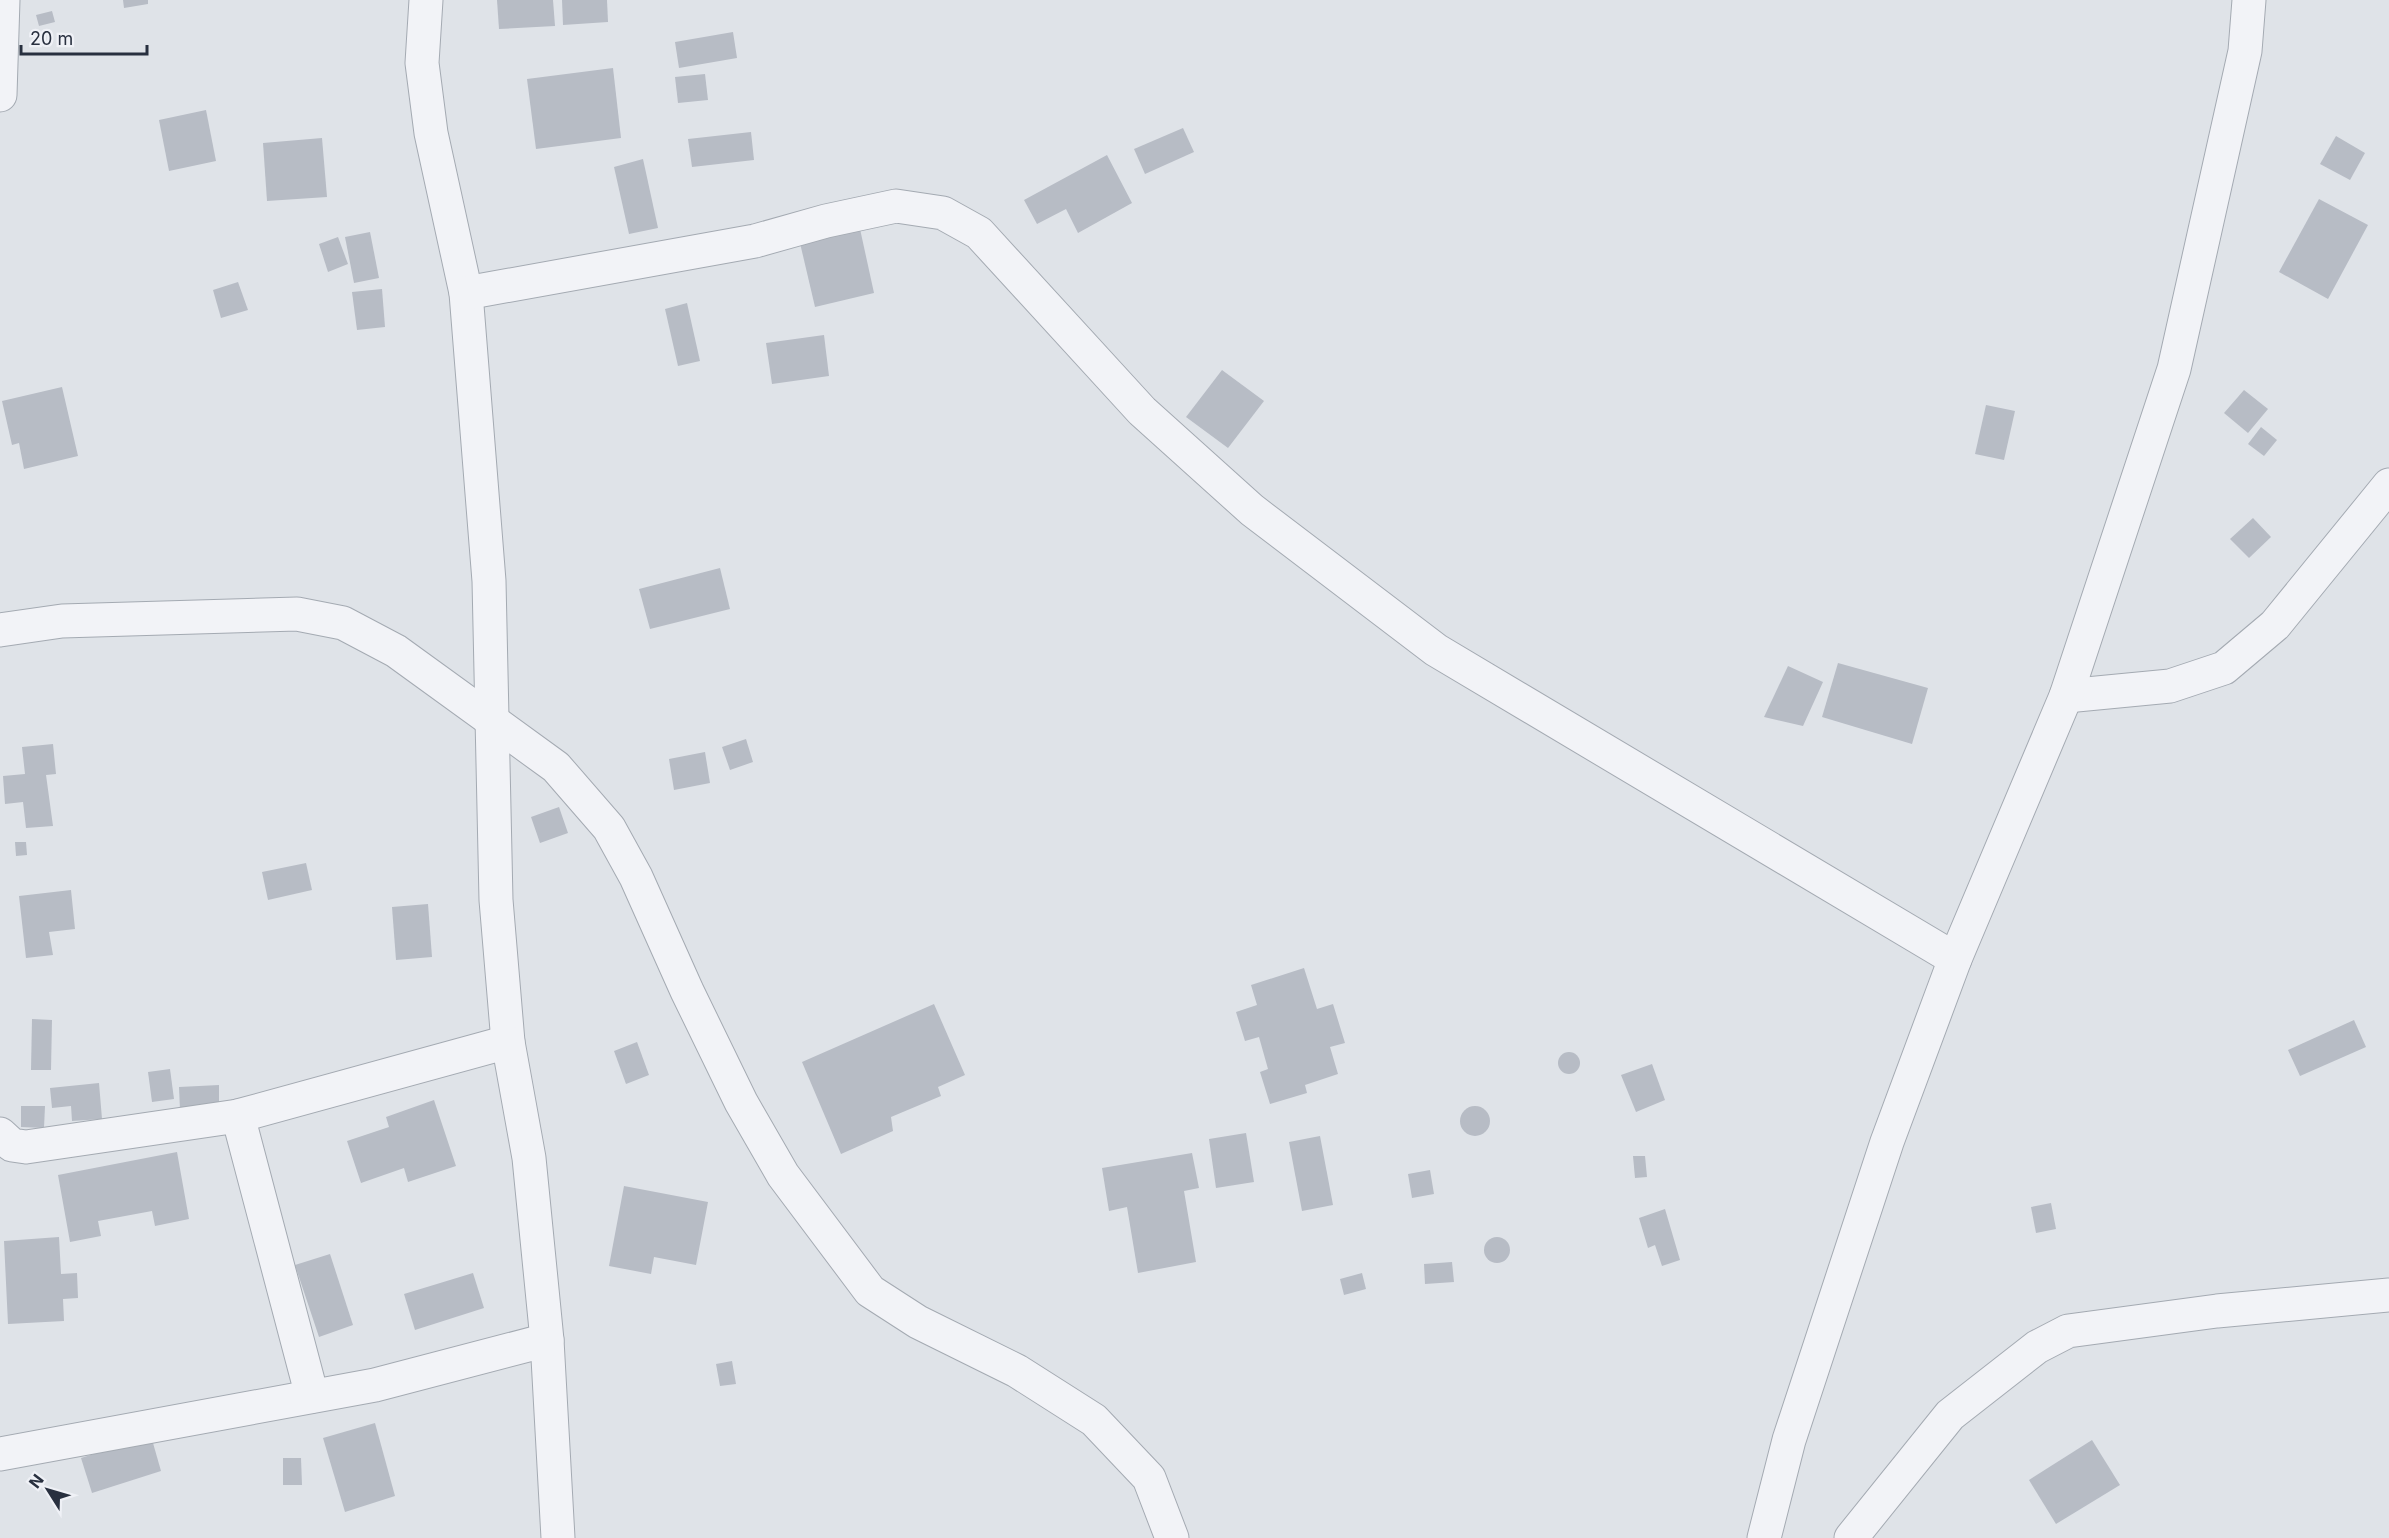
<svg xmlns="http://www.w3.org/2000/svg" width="2389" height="1538" viewBox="0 0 2389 1538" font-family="Inter,sans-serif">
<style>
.building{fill:#b7bcc5}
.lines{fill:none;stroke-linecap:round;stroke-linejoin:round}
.minor-casing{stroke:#a4aab2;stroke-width:35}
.minor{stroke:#f2f3f7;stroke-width:33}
</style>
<rect width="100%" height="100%" fill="#dfe3e8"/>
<g class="building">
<polygon points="123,0 148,0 148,4 124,8"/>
<polygon points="497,0 553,0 555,26 499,29"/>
<polygon points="562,0 607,0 608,22 563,25"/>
<polygon points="52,11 55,22 39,26 36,15"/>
<polygon points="733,32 737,58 679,68 675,42"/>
<polygon points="613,68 621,138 536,149 527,79"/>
<polygon points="705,74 708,100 678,103 675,77"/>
<polygon points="206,110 216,161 169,171 159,120"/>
<polygon points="1183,128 1194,152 1145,174 1134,149"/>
<polygon points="751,132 754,160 692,167 688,139"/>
<polygon points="2336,136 2365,153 2350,180 2320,164"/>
<polygon points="322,138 327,197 267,201 263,143"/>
<polygon points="1107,155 1132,203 1078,233 1066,209 1037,224 1024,200"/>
<polygon points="643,159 658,228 629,234 614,167"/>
<polygon points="2319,199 2368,225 2328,299 2279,272"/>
<polygon points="860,229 874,293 815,307 800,243"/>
<polygon points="370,232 379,278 354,283 345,237"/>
<polygon points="338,237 348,264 328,272 319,244"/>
<polygon points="238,282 248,310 221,318 213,290"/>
<polygon points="382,289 385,327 357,330 352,292"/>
<polygon points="687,303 700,361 678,366 665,309"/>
<polygon points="824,335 829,376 772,384 766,343"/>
<polygon points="1222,370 1264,401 1228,448 1186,417"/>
<polygon points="62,387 78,456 24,469 19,443 12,445 2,401"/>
<polygon points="2244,390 2268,409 2248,433 2224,413"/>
<polygon points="1986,405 2015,411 2004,460 1975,454"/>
<polygon points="2261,427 2277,440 2264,456 2248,444"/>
<polygon points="2253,518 2271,537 2249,558 2230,539"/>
<polygon points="720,568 730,609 650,629 639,589"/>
<polygon points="1838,663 1928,688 1912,744 1822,717"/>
<polygon points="1788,666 1823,682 1803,726 1764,717"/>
<polygon points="746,739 753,762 730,770 722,747"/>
<polygon points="53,744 56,774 46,775 53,826 26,828 23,802 5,804 3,776 25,774 22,747"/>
<polygon points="705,752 710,783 674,790 669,759"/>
<polygon points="559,807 568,833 540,843 531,817"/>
<polygon points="15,842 26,842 27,855 16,856"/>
<polygon points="306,863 312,890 268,900 262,872"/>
<polygon points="71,890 75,929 49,932 53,955 26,958 19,896"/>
<polygon points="428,904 432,957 396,960 392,907"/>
<polygon points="1304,968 1317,1009 1333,1004 1345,1043 1330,1047 1338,1074 1305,1085 1307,1093 1270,1104 1260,1072 1268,1069 1259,1037 1245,1041 1236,1012 1257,1005 1251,985"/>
<polygon points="934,1004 965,1075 938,1087 941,1096 891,1117 893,1131 841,1154 802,1062"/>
<polygon points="32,1019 52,1020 51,1070 31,1070"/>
<polygon points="2354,1020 2366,1047 2300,1076 2288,1050"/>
<polygon points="637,1042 649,1075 626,1084 614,1051"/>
<circle cx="1569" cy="1063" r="11"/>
<polygon points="1652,1064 1665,1100 1636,1112 1621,1075"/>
<polygon points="170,1069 174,1099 152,1102 148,1072"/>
<polygon points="99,1083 102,1119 72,1121 71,1106 52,1108 50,1088"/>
<polygon points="219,1085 219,1109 180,1110 179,1087"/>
<polygon points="434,1100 456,1166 408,1182 404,1168 361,1183 347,1141 389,1127 386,1117"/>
<polygon points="21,1106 45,1106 44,1128 21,1127"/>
<circle cx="1475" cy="1121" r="15"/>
<polygon points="1246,1133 1254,1182 1216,1188 1209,1139"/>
<polygon points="1320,1136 1333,1205 1302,1211 1289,1142"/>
<polygon points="177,1152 189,1219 155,1226 152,1211 98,1221 101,1236 70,1242 58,1175"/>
<polygon points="1192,1153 1199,1188 1184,1191 1196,1262 1138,1273 1127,1207 1109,1211 1102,1168"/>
<polygon points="1633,1156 1645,1156 1647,1177 1635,1178"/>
<polygon points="1430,1170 1434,1194 1412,1198 1408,1174"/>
<polygon points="624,1186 708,1202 696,1265 654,1257 651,1274 609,1266"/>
<polygon points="2051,1203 2056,1229 2036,1233 2031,1207"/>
<polygon points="1665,1209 1680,1260 1662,1266 1655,1245 1648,1248 1639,1218"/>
<polygon points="59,1237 61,1274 77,1273 78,1298 63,1299 64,1321 8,1324 4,1241"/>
<circle cx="1497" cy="1250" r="13"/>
<polygon points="330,1254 353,1325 319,1337 295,1265"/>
<polygon points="1452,1262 1454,1282 1425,1284 1424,1264"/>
<polygon points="473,1273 484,1308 415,1330 404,1294"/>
<polygon points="1362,1273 1366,1289 1344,1295 1340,1279"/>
<polygon points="732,1361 736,1384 720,1386 716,1364"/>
<polygon points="375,1423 395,1496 345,1512 323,1438"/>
<polygon points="151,1436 161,1471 92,1493 81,1458"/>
<polygon points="2092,1440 2120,1485 2056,1524 2029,1480"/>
<polygon points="283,1458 301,1458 302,1485 283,1485"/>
</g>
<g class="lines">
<defs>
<g id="minor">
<polyline points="426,0 422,63 431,133 466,293 489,581 496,900 508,1042 529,1158 547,1340 558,1538"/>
<polyline points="0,95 3,0"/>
<polyline points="466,293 755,241 826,221 896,206 943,213 979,233 1142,411 1252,510 1436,650 1955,959"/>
<polyline points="0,630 62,621 297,614 343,623 396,651 556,767 609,828 636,877 687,991 741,1102 783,1175 870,1291 918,1322 1017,1371 1094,1420 1149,1478 1172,1538"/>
<polyline points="2066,696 2170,686 2224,668 2275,625 2389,485"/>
<polyline points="238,1116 312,1396"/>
<polyline points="0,1134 12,1145 26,1147 238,1116 508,1042"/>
<polyline points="0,1454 375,1385 547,1340"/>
<polyline points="1764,1538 1789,1440 1887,1142 1955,959 2066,696 2174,369 2245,51 2249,0"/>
<polyline points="1851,1538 1950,1415 2037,1347 2068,1331 2217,1311 2389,1295"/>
</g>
</defs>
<use href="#minor" class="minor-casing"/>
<use href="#minor" class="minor"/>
</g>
<g transform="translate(48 1490) rotate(307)" stroke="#eff1f6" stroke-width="4.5" paint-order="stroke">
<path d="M0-4.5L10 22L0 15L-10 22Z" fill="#28303f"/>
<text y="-9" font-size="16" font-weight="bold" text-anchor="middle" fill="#28303f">N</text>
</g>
<path d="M21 45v9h126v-9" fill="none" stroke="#28303f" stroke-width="3"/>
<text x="30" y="45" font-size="18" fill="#28303f" stroke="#eff1f6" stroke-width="4.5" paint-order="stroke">20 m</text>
</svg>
